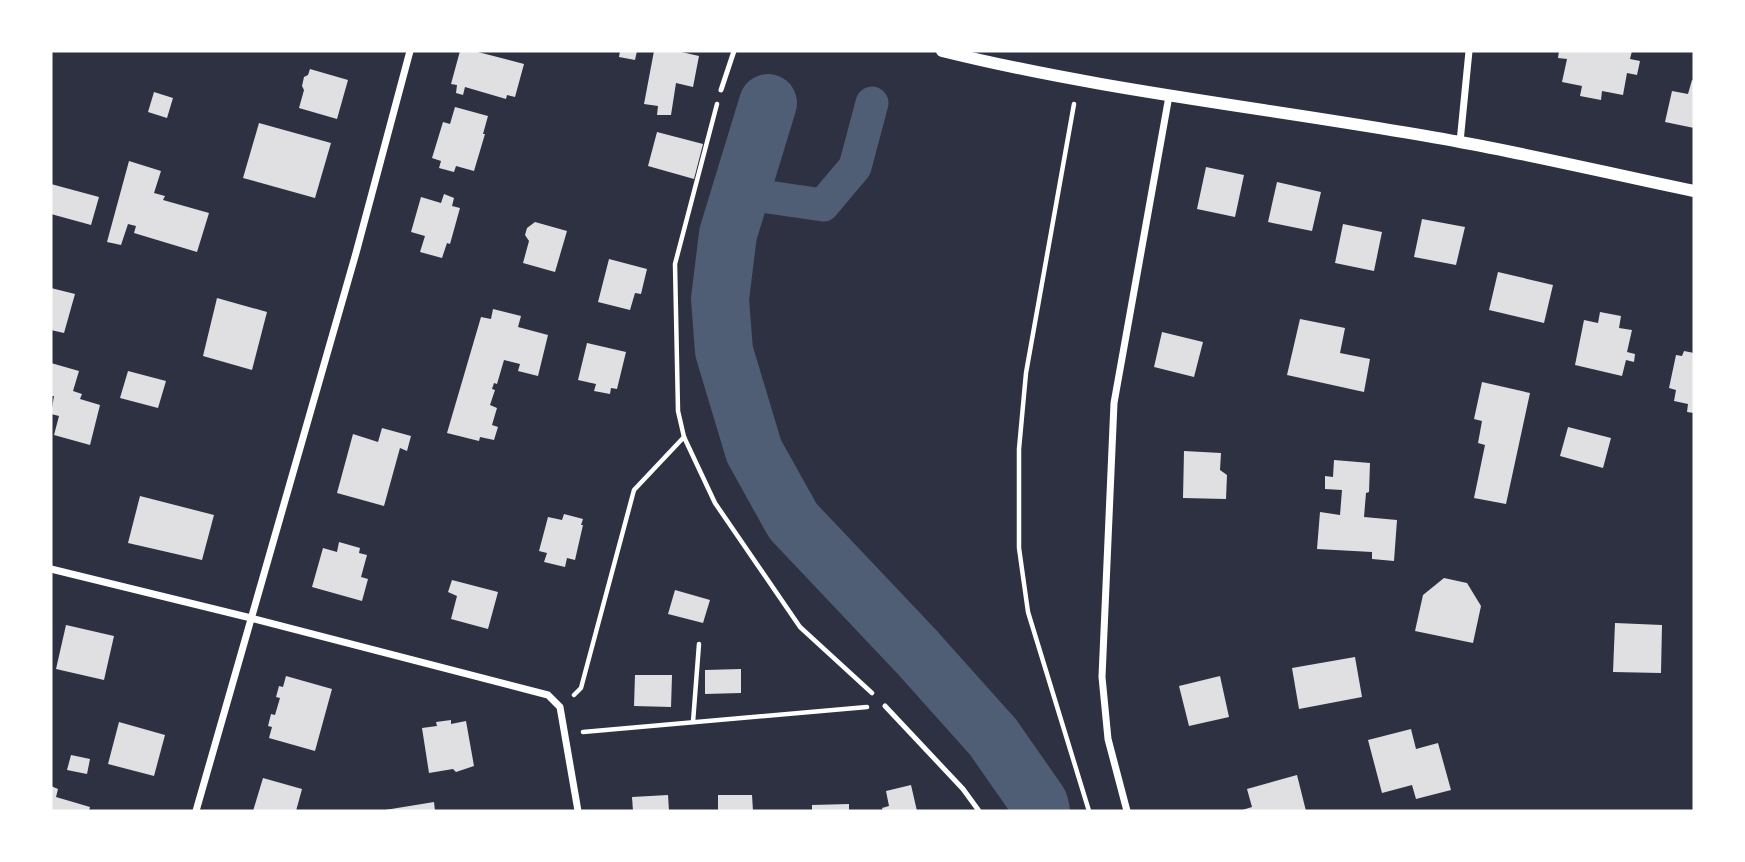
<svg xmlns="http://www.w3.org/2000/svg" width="1745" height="862" viewBox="0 0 1745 862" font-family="Figtree,sans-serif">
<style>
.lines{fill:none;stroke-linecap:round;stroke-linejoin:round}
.canal{stroke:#4f5d75;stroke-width:33}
.river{stroke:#4f5d75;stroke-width:58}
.building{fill:#e0e0e3}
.path{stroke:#fff;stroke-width:4.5}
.service{stroke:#fff;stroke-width:5}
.minor{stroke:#fff;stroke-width:7}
.tertiary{stroke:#fff;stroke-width:12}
</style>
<rect width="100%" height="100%" fill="#2d3142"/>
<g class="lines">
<polyline class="canal" points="741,193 823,205 855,167 872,103"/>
<polyline class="river" points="768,103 728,234 720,299 724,351 754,451 793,521 916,651 993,737 1039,803 1041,811"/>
</g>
<g class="building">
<polygon points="460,51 474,51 524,64 515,97 507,95 506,99 465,87 463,95 456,93 457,85 451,84"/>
<polygon points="620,51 637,51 635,60 619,57"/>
<polygon points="654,51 677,51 699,56 693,87 676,83 671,115 657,115 658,106 644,104"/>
<polygon points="1559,51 1632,51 1630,59 1640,61 1637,75 1627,73 1623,95 1602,91 1601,100 1580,96 1582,86 1562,82 1567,59 1558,58"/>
<polygon points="310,69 348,80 337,119 299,108 304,90 302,86 304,77 308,75"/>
<polygon points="1692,80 1694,81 1694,128 1665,122 1672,91 1688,94"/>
<polygon points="154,92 173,98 167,118 148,112"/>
<polygon points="455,107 488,116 483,134 485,134 474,171 456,166 454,172 439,168 441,161 432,158 443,122 450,124"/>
<polygon points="259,123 331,143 315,198 243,178"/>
<polygon points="657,132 703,144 694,179 648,166"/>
<polygon points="129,161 161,171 154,193 165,196 163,200 209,213 197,252 134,233 136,226 128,224 121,245 107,242"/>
<polygon points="1206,167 1244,175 1235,217 1197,209"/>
<polygon points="1277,182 1321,192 1312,231 1268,222"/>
<polygon points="51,184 99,197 91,225 51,214"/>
<polygon points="444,194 454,198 452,206 460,208 450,244 447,243 442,258 420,252 425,236 411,232 421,197 441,203"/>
<polygon points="1422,219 1465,227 1456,265 1414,257"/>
<polygon points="535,222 567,231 555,272 523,263 529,241 525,235 527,228"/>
<polygon points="1343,224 1382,232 1374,271 1335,263"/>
<polygon points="609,259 647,269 641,294 635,293 630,310 598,302"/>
<polygon points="1498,272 1553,285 1544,323 1489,310"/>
<polygon points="51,288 75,294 64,333 51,330"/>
<polygon points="217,298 267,312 252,370 203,356"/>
<polygon points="493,309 521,316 518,327 548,335 538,376 518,371 520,364 504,360 497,384 494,383 492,389 495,390 490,405 497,408 492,425 498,427 494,440 480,437 479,441 447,433 481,317 491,319"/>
<polygon points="1600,312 1621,316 1619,328 1632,330 1627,352 1635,354 1634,362 1626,360 1622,376 1575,365 1584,320 1598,323"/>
<polygon points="1300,319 1345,328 1340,353 1370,359 1364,392 1287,375"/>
<polygon points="1162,332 1203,342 1194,377 1154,367"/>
<polygon points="587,343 626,352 617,389 611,388 610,394 594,391 596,384 578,380"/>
<polygon points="1684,351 1694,353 1694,413 1687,412 1688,404 1674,401 1676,390 1669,388 1676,355 1682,356"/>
<polygon points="51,363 79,371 73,391 82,394 80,399 100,405 90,445 54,435 59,416 51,414 54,396 51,396"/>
<polygon points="128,371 166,381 158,408 120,398"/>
<polygon points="1482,382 1530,393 1506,504 1474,498 1485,445 1478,443 1482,421 1474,419"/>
<polygon points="1568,427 1611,438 1603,468 1560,456"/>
<polygon points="382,428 411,436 407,451 400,448 384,506 337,493 353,434 378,442"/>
<polygon points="1184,451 1221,453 1220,470 1227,475 1226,499 1183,498"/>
<polygon points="1334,460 1370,463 1369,492 1366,493 1364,517 1397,520 1394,561 1372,559 1372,552 1317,549 1320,512 1340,515 1342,490 1325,489 1325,476 1333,477"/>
<polygon points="140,496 214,515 202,560 128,543"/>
<polygon points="564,514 583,519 581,525 583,525 575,560 567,558 565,567 544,562 547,553 539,551 548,517 562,520"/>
<polygon points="339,542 360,548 359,553 367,555 361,577 368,579 362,601 312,587 323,548 337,552"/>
<polygon points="1444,578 1467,583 1481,606 1473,643 1415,631 1423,595"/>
<polygon points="452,580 498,592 488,629 451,619 457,596 448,592"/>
<polygon points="675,590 710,600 703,623 668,614"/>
<polygon points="1615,623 1662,625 1661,673 1613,672"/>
<polygon points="66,625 114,636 104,680 56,669"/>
<polygon points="1355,657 1362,697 1299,709 1292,668"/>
<polygon points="741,669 741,693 705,694 705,670"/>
<polygon points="635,675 672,675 671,707 634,706"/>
<polygon points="286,676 332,689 315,751 269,738 272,727 268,726 271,714 275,715 280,698 276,697 279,686 283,687"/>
<polygon points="1220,676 1229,717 1189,726 1179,686"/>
<polygon points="451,720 451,724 466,721 474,766 456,772 453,769 429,773 422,728 437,726 436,722"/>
<polygon points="119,722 165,735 154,776 108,764"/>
<polygon points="1411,729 1416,749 1438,743 1451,790 1416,799 1412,785 1382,793 1368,740"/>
<polygon points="71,755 90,759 87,774 67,770"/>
<polygon points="1297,775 1306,811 1239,811 1252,807 1247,789"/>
<polygon points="263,778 302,789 296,811 253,811"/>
<polygon points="911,785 917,811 883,811 882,808 889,806 886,791"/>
<polygon points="51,786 58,789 56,797 90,807 89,811 51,811"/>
<polygon points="668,795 669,811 633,811 632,797"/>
<polygon points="718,795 752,795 753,811 718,811"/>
<polygon points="434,802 435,811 386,811 385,810"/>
<polygon points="849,804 849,811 812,811 812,805"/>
</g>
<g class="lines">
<g class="path">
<polyline points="717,104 675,264 678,411 684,437 715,503 800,627 872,693"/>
<polyline points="1074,104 1026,373 1019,449 1019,548 1028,612 1089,811"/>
<polyline points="574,695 581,688 634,490 684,437"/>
<polyline points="693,722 699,644"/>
<polyline points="583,732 867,707"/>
</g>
<g class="service">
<polyline points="721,90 734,51"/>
<polyline points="885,706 963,789 979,811"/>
</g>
<g class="minor">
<polyline points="1460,142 1469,51"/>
<polyline points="51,569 251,618 548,695 560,707 578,811"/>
<polyline points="196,811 356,253 410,51"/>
<polyline points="1127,811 1108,739 1102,677 1114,403 1169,96"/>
</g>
<path class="tertiary" d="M942,51C1112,93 1287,110 1460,142C1538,156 1616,175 1694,191"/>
</g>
<rect width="1745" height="862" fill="none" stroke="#ffffff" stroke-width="105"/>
</svg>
